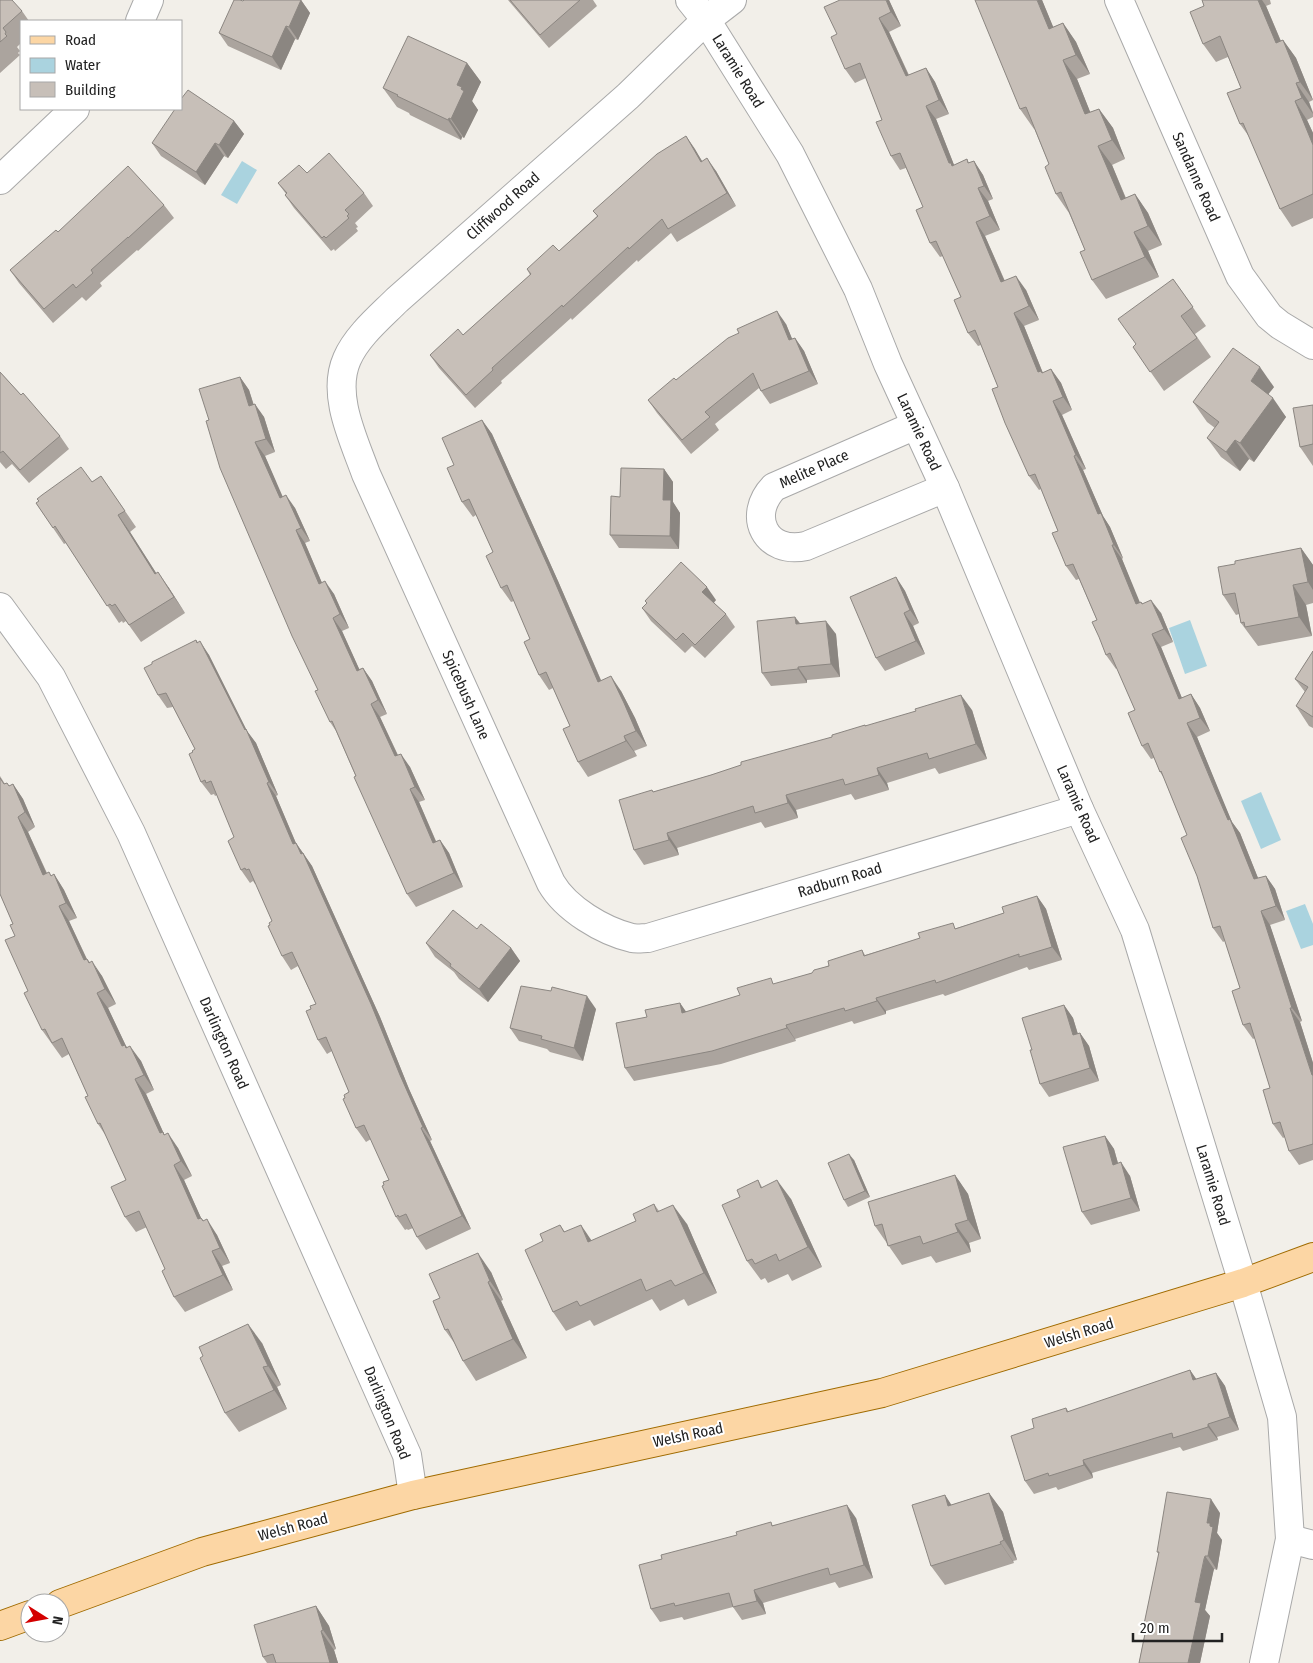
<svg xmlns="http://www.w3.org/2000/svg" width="1313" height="1663" viewBox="0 0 1313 1663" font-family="'Fira Sans Condensed',sans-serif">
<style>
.water{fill:#aad3df}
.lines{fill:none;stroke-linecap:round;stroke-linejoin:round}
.minor-casing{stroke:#a9a9a9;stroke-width:30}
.major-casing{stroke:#a06b00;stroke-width:30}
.minor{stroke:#fff;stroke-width:28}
.major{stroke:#fcd6a4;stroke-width:28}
.wall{fill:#aba49e}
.shaded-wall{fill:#8b8681}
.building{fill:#c7bfb8;stroke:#8b8681}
.labels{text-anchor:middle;stroke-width:4;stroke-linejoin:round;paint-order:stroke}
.street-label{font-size:15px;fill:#222;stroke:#fff}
</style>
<rect width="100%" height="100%" fill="#f2efe9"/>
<g class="water">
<polygon points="242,161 257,170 237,204 221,195"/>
<polygon points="1190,620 1207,666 1185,674 1169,628"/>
<polygon points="1261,792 1281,840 1261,849 1241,801"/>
<polygon points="1305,904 1313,924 1313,945 1301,949 1286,911"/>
</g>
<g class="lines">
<defs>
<g id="minor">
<polyline points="690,0 706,20 790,154 858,289 888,364 945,488 1079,809 1135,930 1243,1283 1282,1417 1290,1539 1264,1663"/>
<path d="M732,0L706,20L628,96L397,300C380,317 357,336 347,359C331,395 354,440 366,474L551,883C566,909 603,931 632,938C637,939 643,938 648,938L1079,809"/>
<polyline points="1119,0 1240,276 1269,316 1280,325 1313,345"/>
<polyline points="140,21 149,0"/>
<polyline points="0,180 75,109"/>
<path d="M916,425L774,487C746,516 766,555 806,546L945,488"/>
<polyline points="0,607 51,677 131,833 407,1455 413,1495"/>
<polyline points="1290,1539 1313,1545"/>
</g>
<g id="major">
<polyline points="60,1604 202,1552 413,1495 882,1393 1243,1283 1313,1257"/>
<polyline points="0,1626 30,1615"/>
</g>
</defs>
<use href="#minor" class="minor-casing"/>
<use href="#major" class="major-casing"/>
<use href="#minor" class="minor"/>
<use href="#major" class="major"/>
</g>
<g class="wall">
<polygon points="0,0 22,11 29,21 21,21 21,43 17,47 20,51 18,53 20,55 0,73"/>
<polygon points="301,0 310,13 298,40 295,39 281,70 228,46 219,33 243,1"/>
<polygon points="508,0 593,0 597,6 549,48"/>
<polygon points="889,0 901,26 889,32 909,75 926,68 935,82 949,114 936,119 954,165 967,159 969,163 974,161 983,175 993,199 988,201 1000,230 985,236 1005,281 1026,290 1039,320 1024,326 1043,373 1051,369 1061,383 1072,410 1062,415 1086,469 1083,470 1103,516 1110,527 1123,558 1122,559 1139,602 1141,602 1142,603 1161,613 1173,642 1161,647 1182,698 1191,694 1200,708 1210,731 1197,737 1224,804 1232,822 1240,833 1258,878 1266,876 1275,889 1285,920 1270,925 1302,1021 1300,1022 1313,1063 1313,1160 1299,1165 1289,1151 1285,1137 1283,1138 1273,1124 1270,1088 1255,1038 1253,1039 1243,1025 1240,988 1225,941 1223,942 1213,928 1187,835 1164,778 1160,772 1154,758 1151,759 1142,746 1135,710 1117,668 1116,669 1106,655 1097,620 1079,579 1076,580 1066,566 1058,531 1041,489 1039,490 1029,476 998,387 981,345 978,346 968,333 961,297 943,256 940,257 930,243 923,207 906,168 900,170 891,156 882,120 866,78 855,83 845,69"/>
<polygon points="1042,0 1053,27 1063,23 1076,42 1090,74 1077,79 1090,112 1099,109 1113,128 1125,159 1112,165 1126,198 1135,194 1148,213 1162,245 1148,251 1159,277 1106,299 1092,280 1085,250 1069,213 1056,194 1049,164 1034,128 1034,129 1020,109"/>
<polygon points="1202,0 1270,0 1271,4 1266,6 1281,41 1283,40 1296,58 1313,100 1309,102 1313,112 1313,117 1307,120 1313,133 1313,218 1292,227 1280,209 1250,138 1240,124 1241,88 1228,57 1216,62 1203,44 1204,6"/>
<polygon points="467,63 481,82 472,101 478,110 464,138 462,137 461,140 410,115 409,113 397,107 383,88"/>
<polygon points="234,121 244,134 228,158 224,156 205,185 161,156 152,143"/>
<polygon points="686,136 702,161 716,171 736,206 677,242 671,233 638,262 637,260 572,320 571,318 501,381 502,383 475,408 439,368 430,355 463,335 530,275 527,269 559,251 597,216 593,211"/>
<polygon points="307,173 364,193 373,206 355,223 358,227 356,228 358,231 335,251 334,249 331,251 294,208 285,195 286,194 278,183"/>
<polygon points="164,205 174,218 138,251 137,250 100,283 102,286 86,301 82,297 53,323 19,283 10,270 58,232"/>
<polygon points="1173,279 1206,326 1195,334 1211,357 1164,391 1133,347 1136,344"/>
<polygon points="786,324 792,339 795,338 804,351 818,384 770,404 761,391 759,388 715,424 719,430 691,454 657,413 648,400 676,380 739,333"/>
<polygon points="0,372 21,395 60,436 69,449 29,483 12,464 6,469 0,462"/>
<polygon points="240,377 249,390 254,405 264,417 275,452 265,456 282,497 295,508 310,541 305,543 322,583 334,594 349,628 342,631 359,669 363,668 372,681 387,714 380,717 398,755 410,767 425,800 419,802 436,841 440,840 449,853 463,887 416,907 407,894 336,731 330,722 318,690 209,420"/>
<polygon points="1274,387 1268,394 1286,417 1254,462 1249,459 1240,471 1221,457 1207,438 1215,428 1207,422 1193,402"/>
<polygon points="1313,405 1313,466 1300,447"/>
<polygon points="482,420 492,434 558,581 601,680 621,691 635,718 647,746 634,751 637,756 588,777 578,762 570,726 553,688 549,690 539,675 530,639 514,601 511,602 501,588 493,552 476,515 473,517 462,502 454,465"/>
<polygon points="664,469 673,482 673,502 680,513 679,549 619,548 610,535 620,497"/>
<polygon points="101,476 136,527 130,532 156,573 169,588 185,613 141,642 126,621 123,623 122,621 119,623 66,543 64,544 36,503 92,482"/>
<polygon points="1301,548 1313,565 1313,603 1306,605 1312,636 1258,646 1241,623 1239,614 1236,615 1223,595 1235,564"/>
<polygon points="896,577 905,591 919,623 913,626 925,654 885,671 876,658"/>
<polygon points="716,600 714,603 726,614 735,627 705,658 692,646 685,653 651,621 642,608"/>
<polygon points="795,617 800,623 836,634 840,677 807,680 807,683 771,686 762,673"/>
<polygon points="196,640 209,655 247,731 256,743 278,795 276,796 296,843 312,866 380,1017 409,1089 432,1140 430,1141 471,1229 426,1250 417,1237 413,1228 408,1230 407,1229 405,1230 396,1217 384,1185 389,1180 371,1139 366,1142 356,1128 345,1098 349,1092 332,1051 327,1054 318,1040 311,1009 316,1004 298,966 291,970 282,956 270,925 272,921 256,883 255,884 253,881 250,883 241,870 234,837 217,795 215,796 214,794 211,795 201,782 193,752 195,749 173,707 167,708 158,695 152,664"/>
<polygon points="1313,651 1313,728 1309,726 1296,706 1305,692 1295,679"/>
<polygon points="972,710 987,759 939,774 935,768 887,783 889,790 855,800 851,794 796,810 798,818 765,828 761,822 677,848 679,855 644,865 634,850 652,790 653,792 711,775 832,737 865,725 866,726"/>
<polygon points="0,776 5,784 7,783 9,786 13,784 23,799 35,827 28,832 47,873 51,876 54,874 64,890 77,918 69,921 87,959 102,976 116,1004 108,1008 126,1046 141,1061 154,1090 146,1094 164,1134 178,1148 192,1176 184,1180 201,1218 217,1235 230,1263 222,1266 233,1290 185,1312 174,1297 165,1269 147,1227 136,1232 125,1217 126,1180 106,1136 98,1124 88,1096 69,1054 62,1058 42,1030 28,991 15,936 13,924 0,894"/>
<polygon points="1037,896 1046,909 1062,960 1029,970 1027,967 945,996 943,994 886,1011 886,1014 854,1024 852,1021 795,1039 796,1041 721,1064 634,1081 625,1068 647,1017 680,1003 686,1012 812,973 862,950 865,955 957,928 1004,913"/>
<polygon points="477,929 511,948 520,961 488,1002 459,979 454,972 435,957 426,943"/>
<polygon points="1064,1005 1073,1018 1078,1034 1080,1033 1089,1046 1099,1081 1049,1097 1040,1084 1032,1050"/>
<polygon points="596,1009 583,1061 550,1052 547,1049 519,1041 510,1028"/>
<polygon points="1105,1136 1114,1149 1118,1163 1130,1176 1140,1211 1091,1225 1082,1212"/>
<polygon points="854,1160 870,1197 848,1207 844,1200"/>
<polygon points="955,1175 968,1194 981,1239 969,1243 971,1252 936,1263 931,1256 902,1265 875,1226"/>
<polygon points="758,1180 762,1187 791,1199 822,1267 792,1281 788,1274 768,1283 765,1278 761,1280 747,1261 740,1197"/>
<polygon points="654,1204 659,1211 687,1224 717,1293 688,1306 684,1299 660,1311 652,1299 594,1326 590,1320 566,1331 553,1312 543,1241 560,1225 565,1232 592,1241 636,1221"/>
<polygon points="491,1272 503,1300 501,1301 527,1358 476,1381 463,1361 455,1344 445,1330"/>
<polygon points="262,1343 281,1385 277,1387 287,1409 239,1432 225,1413"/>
<polygon points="1190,1370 1196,1379 1216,1373 1225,1386 1239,1430 1217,1437 1218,1440 1183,1451 1180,1447 1092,1473 1093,1478 1058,1490 1056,1487 1034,1494 1025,1481 1034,1428 1066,1408 1069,1412"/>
<polygon points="989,1493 1003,1512 1017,1560 1013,1561 1014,1563 945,1585 931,1566 945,1495 951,1505"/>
<polygon points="1220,1513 1217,1533 1222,1540 1217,1570 1214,1569 1213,1572 1205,1610 1210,1616 1200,1663 1139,1663 1145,1632 1143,1629 1159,1554 1157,1552"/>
<polygon points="856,1518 873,1578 839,1588 835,1582 763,1603 766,1614 742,1620 733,1607 684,1620 682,1617 660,1622 651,1609 662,1559 773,1525"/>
<polygon points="316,1606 329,1626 336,1649 334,1650 338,1663 267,1663 263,1657"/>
</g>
<g class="shaded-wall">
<polygon points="301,0 310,13 298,40 289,27"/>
<polygon points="886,0 889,0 901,26 891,12"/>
<polygon points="1037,0 1042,0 1062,48 1049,29"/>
<polygon points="1258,0 1262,0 1266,6 1289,61 1276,43"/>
<polygon points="879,18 889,32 915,90 906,76"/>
<polygon points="1063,23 1076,42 1090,74 1076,55"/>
<polygon points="286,26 295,39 281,70 272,57"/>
<polygon points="1283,40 1296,58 1313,100 1300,82"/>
<polygon points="1063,60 1077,79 1099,134 1085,114"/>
<polygon points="467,63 481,82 472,101 478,110 464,138 451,119 457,85"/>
<polygon points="926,68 935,82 949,114 939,100"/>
<polygon points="1296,83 1309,102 1313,114 1302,98"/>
<polygon points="1295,101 1307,120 1313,133 1313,145"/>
<polygon points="926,106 936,119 956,170 949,163"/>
<polygon points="1099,109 1113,128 1125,159 1112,140"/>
<polygon points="449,118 462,137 461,140 448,120"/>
<polygon points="234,121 244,134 228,158 219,145"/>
<polygon points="686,136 695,149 710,175 701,162"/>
<polygon points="215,143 224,156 205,185 196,172"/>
<polygon points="1098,146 1112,165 1134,219 1121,200"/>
<polygon points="707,158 716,171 736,206 727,193"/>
<polygon points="974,161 983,175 993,199 984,186"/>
<polygon points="978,188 988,201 1000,230 990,216"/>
<polygon points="1135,194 1148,213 1162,245 1148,226"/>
<polygon points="976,222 985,236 1011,296 1001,282"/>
<polygon points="1134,232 1148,251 1159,277 1145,257"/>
<polygon points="1016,276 1026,290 1039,320 1029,306"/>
<polygon points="777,311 786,324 798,353 789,340"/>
<polygon points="1014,313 1024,326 1044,376 1038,372"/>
<polygon points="795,338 804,351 818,384 809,371"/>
<polygon points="1260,367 1274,387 1264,400 1251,381"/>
<polygon points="1051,369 1061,383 1072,410 1063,397"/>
<polygon points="240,377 249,390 258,420 249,406"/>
<polygon points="1273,398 1286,417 1254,462 1240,443"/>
<polygon points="1053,401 1062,415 1086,469 1076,455"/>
<polygon points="255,404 264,417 275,452 266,439"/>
<polygon points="482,420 492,434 558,581 608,697 598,682"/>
<polygon points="1235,440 1249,459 1240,471 1226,452"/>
<polygon points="255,442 265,456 289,511 280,498"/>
<polygon points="1074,456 1083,470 1103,516 1110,527 1123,558 1114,545 1098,514"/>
<polygon points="664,469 673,482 673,502 680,513 679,549 670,536 663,500"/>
<polygon points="286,495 295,508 310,541 301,528"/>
<polygon points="118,515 130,532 167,590 155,574"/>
<polygon points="296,530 305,543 328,597 319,584"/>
<polygon points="1112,545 1122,559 1146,617 1136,604"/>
<polygon points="1301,548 1313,565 1313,590 1308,582"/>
<polygon points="158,572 169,588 185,613 174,597"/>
<polygon points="896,577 905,591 919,623 910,610"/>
<polygon points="325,581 334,594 349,628 340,614"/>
<polygon points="1293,585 1306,605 1312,636 1299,617"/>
<polygon points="707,587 716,600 711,605 702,592"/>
<polygon points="1151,600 1161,613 1173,642 1164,629"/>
<polygon points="904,613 913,626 925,654 916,641"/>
<polygon points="795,617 804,630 796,624"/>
<polygon points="333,618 342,631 366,684 357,671"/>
<polygon points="826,621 836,634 840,677 831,664"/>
<polygon points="1152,634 1161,647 1188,713 1179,699"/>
<polygon points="200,641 209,655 247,731 256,743 278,795 269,782 245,730"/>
<polygon points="798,667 807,680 807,683 798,669"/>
<polygon points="363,668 372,681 387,714 378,700"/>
<polygon points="611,676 621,691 635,718 647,746 636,731"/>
<polygon points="1191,694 1200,708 1210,731 1200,718"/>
<polygon points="961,695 972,710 987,759 976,744"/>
<polygon points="371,704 380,717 404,769 395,756"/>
<polygon points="1187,723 1197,737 1232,822 1240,833 1264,893 1254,879 1228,820"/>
<polygon points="624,736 634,751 637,756 626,741"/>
<polygon points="401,754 410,767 425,800 415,787"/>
<polygon points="877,768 887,783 889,790 879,775"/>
<polygon points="267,783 276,796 300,853 296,843 312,866 380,1017 409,1089 432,1140 423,1127 293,844"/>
<polygon points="13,784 23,799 35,827 25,812"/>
<polygon points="410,789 419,802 442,856 433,843"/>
<polygon points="786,795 796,810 798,818 788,803"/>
<polygon points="18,817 28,832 54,890 43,875"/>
<polygon points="667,833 677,848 679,855 669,840"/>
<polygon points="440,840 449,853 463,887 454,873"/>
<polygon points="54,874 64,890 77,918 66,903"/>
<polygon points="1266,876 1275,889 1285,920 1276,906"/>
<polygon points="1037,896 1046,909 1062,960 1052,947"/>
<polygon points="59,906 69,921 94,975 84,960"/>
<polygon points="1261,911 1270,925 1302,1021 1292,1008"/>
<polygon points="511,948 520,961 488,1002 479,989"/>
<polygon points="87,959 98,973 92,961 102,976 116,1004 105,989"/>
<polygon points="97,993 108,1008 126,1046 135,1060 122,1046"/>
<polygon points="587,996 596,1009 583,1061 574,1048"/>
<polygon points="876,998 886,1011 886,1014 877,1001"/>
<polygon points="680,1003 689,1016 682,1013"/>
<polygon points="1064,1005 1073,1018 1082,1048 1073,1035"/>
<polygon points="1290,1008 1300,1022 1313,1063 1313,1077 1312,1075"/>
<polygon points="786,1025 795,1039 796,1041 787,1028"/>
<polygon points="1080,1033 1089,1046 1099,1081 1090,1068"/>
<polygon points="130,1046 141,1061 154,1090 144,1075"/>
<polygon points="135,1079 146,1094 164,1134 160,1133"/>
<polygon points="421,1128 430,1141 471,1229 462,1216"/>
<polygon points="168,1133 178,1148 192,1176 181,1161"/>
<polygon points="1105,1136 1114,1149 1122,1178 1113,1165"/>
<polygon points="849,1154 854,1160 870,1197 865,1191"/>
<polygon points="1121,1162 1130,1176 1140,1211 1131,1198"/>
<polygon points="174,1165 184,1180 202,1220 201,1218 212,1233 198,1219"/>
<polygon points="955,1175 968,1194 981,1239 968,1220"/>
<polygon points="777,1180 791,1199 822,1267 808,1247"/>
<polygon points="673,1205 687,1224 717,1293 704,1273"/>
<polygon points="207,1219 217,1235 230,1263 220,1248"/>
<polygon points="955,1224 969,1243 971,1252 958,1232"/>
<polygon points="581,1225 594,1244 588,1242"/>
<polygon points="212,1251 222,1266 233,1290 223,1275"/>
<polygon points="478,1253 491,1272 503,1300 490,1281"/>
<polygon points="488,1282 501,1301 527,1358 513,1339"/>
<polygon points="248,1324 262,1343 281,1385 268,1366"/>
<polygon points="263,1367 277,1387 287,1409 274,1390"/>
<polygon points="1190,1370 1199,1383 1193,1380"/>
<polygon points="1216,1373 1225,1386 1239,1430 1230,1417"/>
<polygon points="1208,1424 1217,1437 1218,1440 1208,1427"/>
<polygon points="1083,1460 1092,1473 1093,1478 1084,1465"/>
<polygon points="989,1493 1003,1512 1017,1560 1004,1540"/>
<polygon points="945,1495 958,1515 948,1506"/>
<polygon points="1211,1499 1220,1513 1217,1533 1222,1540 1217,1570 1208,1556 1207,1523"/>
<polygon points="847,1505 856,1518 873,1578 864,1565"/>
<polygon points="1000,1542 1013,1561 1014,1563 1001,1544"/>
<polygon points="1205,1556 1214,1569 1205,1610 1210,1616 1200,1663 1188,1663 1195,1602"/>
<polygon points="754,1590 763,1603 766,1614 757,1601"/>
<polygon points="316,1606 329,1626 336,1649 323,1630"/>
<polygon points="321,1631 334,1650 338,1663 330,1663"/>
</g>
<g class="building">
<polygon points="0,0 12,0 22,11 3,28 6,32 5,34 7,36 0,42"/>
<polygon points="234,0 240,0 243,1 244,0 301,0 289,27 286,26 272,57 219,33"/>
<polygon points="510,0 580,0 540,35"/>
<polygon points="840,0 886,0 891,12 879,18 906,76 926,68 939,100 926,106 949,163 951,163 952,166 967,159 968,163 974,161 984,186 978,188 990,216 976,222 1001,282 1016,276 1029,306 1014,313 1038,372 1041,371 1042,373 1051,369 1063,397 1053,401 1076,455 1074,456 1098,514 1101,513 1114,545 1112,545 1136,604 1141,602 1142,604 1151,600 1164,629 1152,634 1179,699 1191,694 1200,718 1187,723 1215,790 1228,820 1230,819 1254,879 1266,876 1276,906 1261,911 1292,1008 1290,1008 1312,1075 1313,1075 1313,1144 1289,1151 1280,1122 1273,1124 1263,1090 1270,1088 1250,1023 1243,1025 1232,991 1240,988 1220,926 1213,928 1197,876 1181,838 1187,835 1161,771 1160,772 1148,743 1142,746 1128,713 1135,710 1110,653 1106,655 1099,637 1092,622 1097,620 1073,564 1066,566 1059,549 1052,533 1058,531 1035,474 1029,476 1005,423 992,389 998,387 975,330 968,333 954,300 961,297 936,241 930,243 916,210 923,207 900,153 891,156 876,122 882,120 860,63 845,69 831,37 837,34 824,7"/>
<polygon points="975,0 1037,0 1049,29 1063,23 1076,55 1063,60 1085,114 1099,109 1112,140 1098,146 1121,200 1135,194 1148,226 1134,232 1145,257 1092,280 1080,252 1085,250 1061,192 1056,194 1045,167 1049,164 1026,107 1020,109"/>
<polygon points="1202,0 1258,0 1276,43 1283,40 1300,82 1296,83 1302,98 1295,101 1313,145 1313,194 1280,209 1243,123 1240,124 1227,93 1241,88 1220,36 1203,44 1190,12 1204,6"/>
<polygon points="408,36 467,63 457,85 462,87 461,89 464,91 451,119 449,118 448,120 397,96 398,95 383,88"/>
<polygon points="188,90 234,121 219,145 215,143 196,172 152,143 175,109 181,109 181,99"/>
<polygon points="686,136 701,162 707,158 727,193 668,229 662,219 629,249 628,247 563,307 562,305 492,368 493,370 466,395 430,355 458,329 463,335 531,274 527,269 553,245 559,251 598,216 593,211 657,154"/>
<polygon points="329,153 364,193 345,210 349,214 347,216 349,218 326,238 324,236 322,238 285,195 287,193 278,183 299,165 307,173"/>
<polygon points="128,166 164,205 128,238 128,237 91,270 93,273 76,288 73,284 44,309 10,270 56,230 58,232"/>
<polygon points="1173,279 1193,307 1181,316 1197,338 1150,372 1133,347 1136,344 1118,319"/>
<polygon points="777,311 789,340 795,338 809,371 761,391 753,373 705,412 710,417 682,440 648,400 674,378 676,380 728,338 739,333 737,329"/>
<polygon points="1233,348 1260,367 1251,381 1273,398 1240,443 1235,440 1226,452 1207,438 1219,422 1193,402"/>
<polygon points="0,372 21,395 23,393 60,436 20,470 3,451 0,453"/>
<polygon points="240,377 249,406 255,404 266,439 255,442 280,498 286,495 301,528 296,530 319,584 325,581 340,614 333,618 357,671 363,668 378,700 371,704 395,756 401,754 415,787 410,789 433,843 440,840 454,873 407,894 354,777 356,776 332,721 330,722 315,691 318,690 292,636 220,468 206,421 209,420 199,389"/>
<polygon points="1313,405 1313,444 1300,447 1293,408"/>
<polygon points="482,420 548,566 598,682 611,676 624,703 636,731 624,736 626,741 578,762 563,729 570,726 546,672 539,675 524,642 530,639 507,585 501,588 486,556 493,552 469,499 462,502 447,468 454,465 442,438"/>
<polygon points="81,467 92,482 101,476 125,511 118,515 155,574 158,572 174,597 129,625 115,604 112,606 110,604 107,606 55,526 53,528 36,503 39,501 37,499 42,495"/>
<polygon points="621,468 664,469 663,500 671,500 670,536 610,535 611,496 620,497"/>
<polygon points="1301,548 1308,582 1293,585 1299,617 1245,627 1244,622 1241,623 1235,593 1223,595 1218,567 1235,564 1235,561"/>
<polygon points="681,562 707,587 702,592 726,614 695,645 683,633 676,640 642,608 647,603 645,601"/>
<polygon points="896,577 910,610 904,613 916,641 876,658 850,597"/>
<polygon points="795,617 796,624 826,621 831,664 798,667 798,669 762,673 757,621"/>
<polygon points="196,640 197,643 200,641 245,730 246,729 269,782 267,783 293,844 296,843 301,854 303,853 371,1004 400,1075 423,1127 421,1128 462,1216 417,1237 406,1214 399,1217 398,1215 396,1217 382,1186 384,1185 383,1182 389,1180 364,1125 356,1128 343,1099 345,1098 344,1095 349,1092 326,1037 318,1040 306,1011 311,1009 310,1006 316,1004 292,952 282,956 268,926 270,925 269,923 272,921 249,869 246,870 245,868 241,870 228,841 234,837 211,781 206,783 205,780 201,782 189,754 193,752 192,751 195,749 166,693 158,695 144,668 152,664 152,662"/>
<polygon points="1313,651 1313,717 1296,706 1308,687 1295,679"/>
<polygon points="961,695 976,744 929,759 927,753 877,768 879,775 845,785 843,779 786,795 788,803 755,813 753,806 667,833 669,840 634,850 619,800 652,790 653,792 711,775 741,765 741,762 832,737 832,735 865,725 865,726 916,711 915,709"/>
<polygon points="0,778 4,784 7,783 9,786 13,784 25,812 18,817 43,875 49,872 51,876 54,874 66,903 59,906 84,960 87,959 89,963 92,961 105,989 97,993 122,1046 125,1045 126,1048 130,1046 144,1075 135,1079 160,1133 163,1132 164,1135 168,1133 181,1161 174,1165 198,1219 201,1218 203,1221 207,1219 220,1248 212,1251 223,1275 174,1297 162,1271 165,1269 139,1211 125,1217 111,1187 126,1180 100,1123 98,1124 85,1097 88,1096 62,1038 52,1043 45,1029 42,1030 24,993 28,991 5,940 15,936 10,925 13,924 0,894"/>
<polygon points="1037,896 1052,947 1019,957 1019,954 936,983 935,980 876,998 877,1001 845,1011 844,1008 786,1025 787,1028 712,1051 625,1068 616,1023 647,1017 645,1010 680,1003 682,1013 740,995 737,988 771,978 773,984 812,973 814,970 829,966 828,961 862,950 864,956 920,938 918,933 953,923 955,929 1004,913 1002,907"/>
<polygon points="453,910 477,929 481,924 511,948 479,989 450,966 451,964 426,943"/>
<polygon points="521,986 551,991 552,987 587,996 574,1048 541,1039 542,1036 510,1028"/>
<polygon points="1064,1005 1073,1035 1080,1033 1090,1068 1040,1084 1030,1050 1032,1050 1022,1018"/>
<polygon points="1105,1136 1113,1165 1121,1162 1131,1198 1082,1212 1063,1147"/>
<polygon points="849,1154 865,1191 844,1200 828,1163"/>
<polygon points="955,1175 968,1220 955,1224 958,1232 923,1244 920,1236 888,1246 882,1224 875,1226 868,1202"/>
<polygon points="758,1180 761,1188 777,1180 808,1247 779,1261 776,1254 755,1264 752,1259 747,1261 722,1205 740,1197 737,1190"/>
<polygon points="654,1204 657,1212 673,1205 704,1273 675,1286 671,1280 646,1291 641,1279 580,1306 577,1301 553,1312 525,1250 543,1241 540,1234 560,1225 564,1232 581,1225 588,1242 636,1221 633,1214"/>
<polygon points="478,1253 490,1281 488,1282 513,1339 463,1361 448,1329 445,1330 433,1301 440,1298 429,1274"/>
<polygon points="248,1324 268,1366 263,1367 274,1390 225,1413 200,1358 203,1356 199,1347"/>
<polygon points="1190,1370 1193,1380 1216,1373 1230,1417 1208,1424 1208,1427 1173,1438 1172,1433 1083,1460 1084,1465 1049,1476 1048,1473 1025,1481 1011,1436 1034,1428 1032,1419 1066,1408 1067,1412"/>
<polygon points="1167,1492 1211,1499 1207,1523 1210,1523 1210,1526 1213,1527 1208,1556 1205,1556 1204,1559 1195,1602 1201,1603 1188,1663 1139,1663 1146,1629 1143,1629 1159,1552 1157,1552"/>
<polygon points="989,1493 1004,1540 1000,1542 1001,1544 931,1566 912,1505 945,1495 948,1506"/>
<polygon points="847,1505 864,1565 830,1575 828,1568 754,1590 757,1601 733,1607 729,1593 675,1606 674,1603 651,1609 639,1565 662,1559 661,1555 737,1535 736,1532 771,1522 772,1526"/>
<polygon points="316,1606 323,1630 321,1631 330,1663 276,1663 273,1654 263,1657 254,1625"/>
</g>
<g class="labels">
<g class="street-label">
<text transform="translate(738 71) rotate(58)" y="5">Laramie Road</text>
<text transform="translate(1196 177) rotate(66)" y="5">Sandanne Road</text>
<text transform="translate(503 206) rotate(-42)" y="5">Cliffwood Road</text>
<text transform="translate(919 432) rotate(65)" y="5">Laramie Road</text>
<text transform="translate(814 469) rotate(-24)" y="5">Melite Place</text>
<text transform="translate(466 695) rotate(66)" y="5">Spicebush Lane</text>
<text transform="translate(1078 804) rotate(66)" y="5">Laramie Road</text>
<text transform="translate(840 880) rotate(-17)" y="5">Radburn Road</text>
<text transform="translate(224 1043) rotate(66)" y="5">Darlington Road</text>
<text transform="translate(1213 1185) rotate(73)" y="5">Laramie Road</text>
<text transform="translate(1079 1333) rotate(-17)" y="5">Welsh Road</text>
<text transform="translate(387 1413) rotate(68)" y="5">Darlington Road</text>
<text transform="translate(688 1435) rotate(-12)" y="5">Welsh Road</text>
<text transform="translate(293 1527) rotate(-15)" y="5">Welsh Road</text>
</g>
</g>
<rect x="20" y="20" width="162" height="90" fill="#ffffff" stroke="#a7a7a7"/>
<rect x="30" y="36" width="25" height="8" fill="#fcd6a4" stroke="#a7a7a7"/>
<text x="65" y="45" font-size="15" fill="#222222">Road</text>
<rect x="30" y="58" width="25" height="15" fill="#aad3df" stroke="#a7a7a7"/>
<text x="65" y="70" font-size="15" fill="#222222">Water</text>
<rect x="30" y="82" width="25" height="15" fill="#c7bfb8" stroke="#a7a7a7"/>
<text x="65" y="95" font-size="15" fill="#222222">Building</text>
<g transform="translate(45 1618) rotate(101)"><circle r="24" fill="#ffffff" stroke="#a7a7a7"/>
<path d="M0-4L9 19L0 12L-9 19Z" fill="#d40000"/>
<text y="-8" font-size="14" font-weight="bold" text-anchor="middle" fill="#222222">N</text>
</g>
<path d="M1133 1633v8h89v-8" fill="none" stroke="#222222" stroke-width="2.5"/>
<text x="1140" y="1633" font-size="15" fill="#222222" stroke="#ffffff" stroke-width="4" paint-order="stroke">20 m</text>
</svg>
